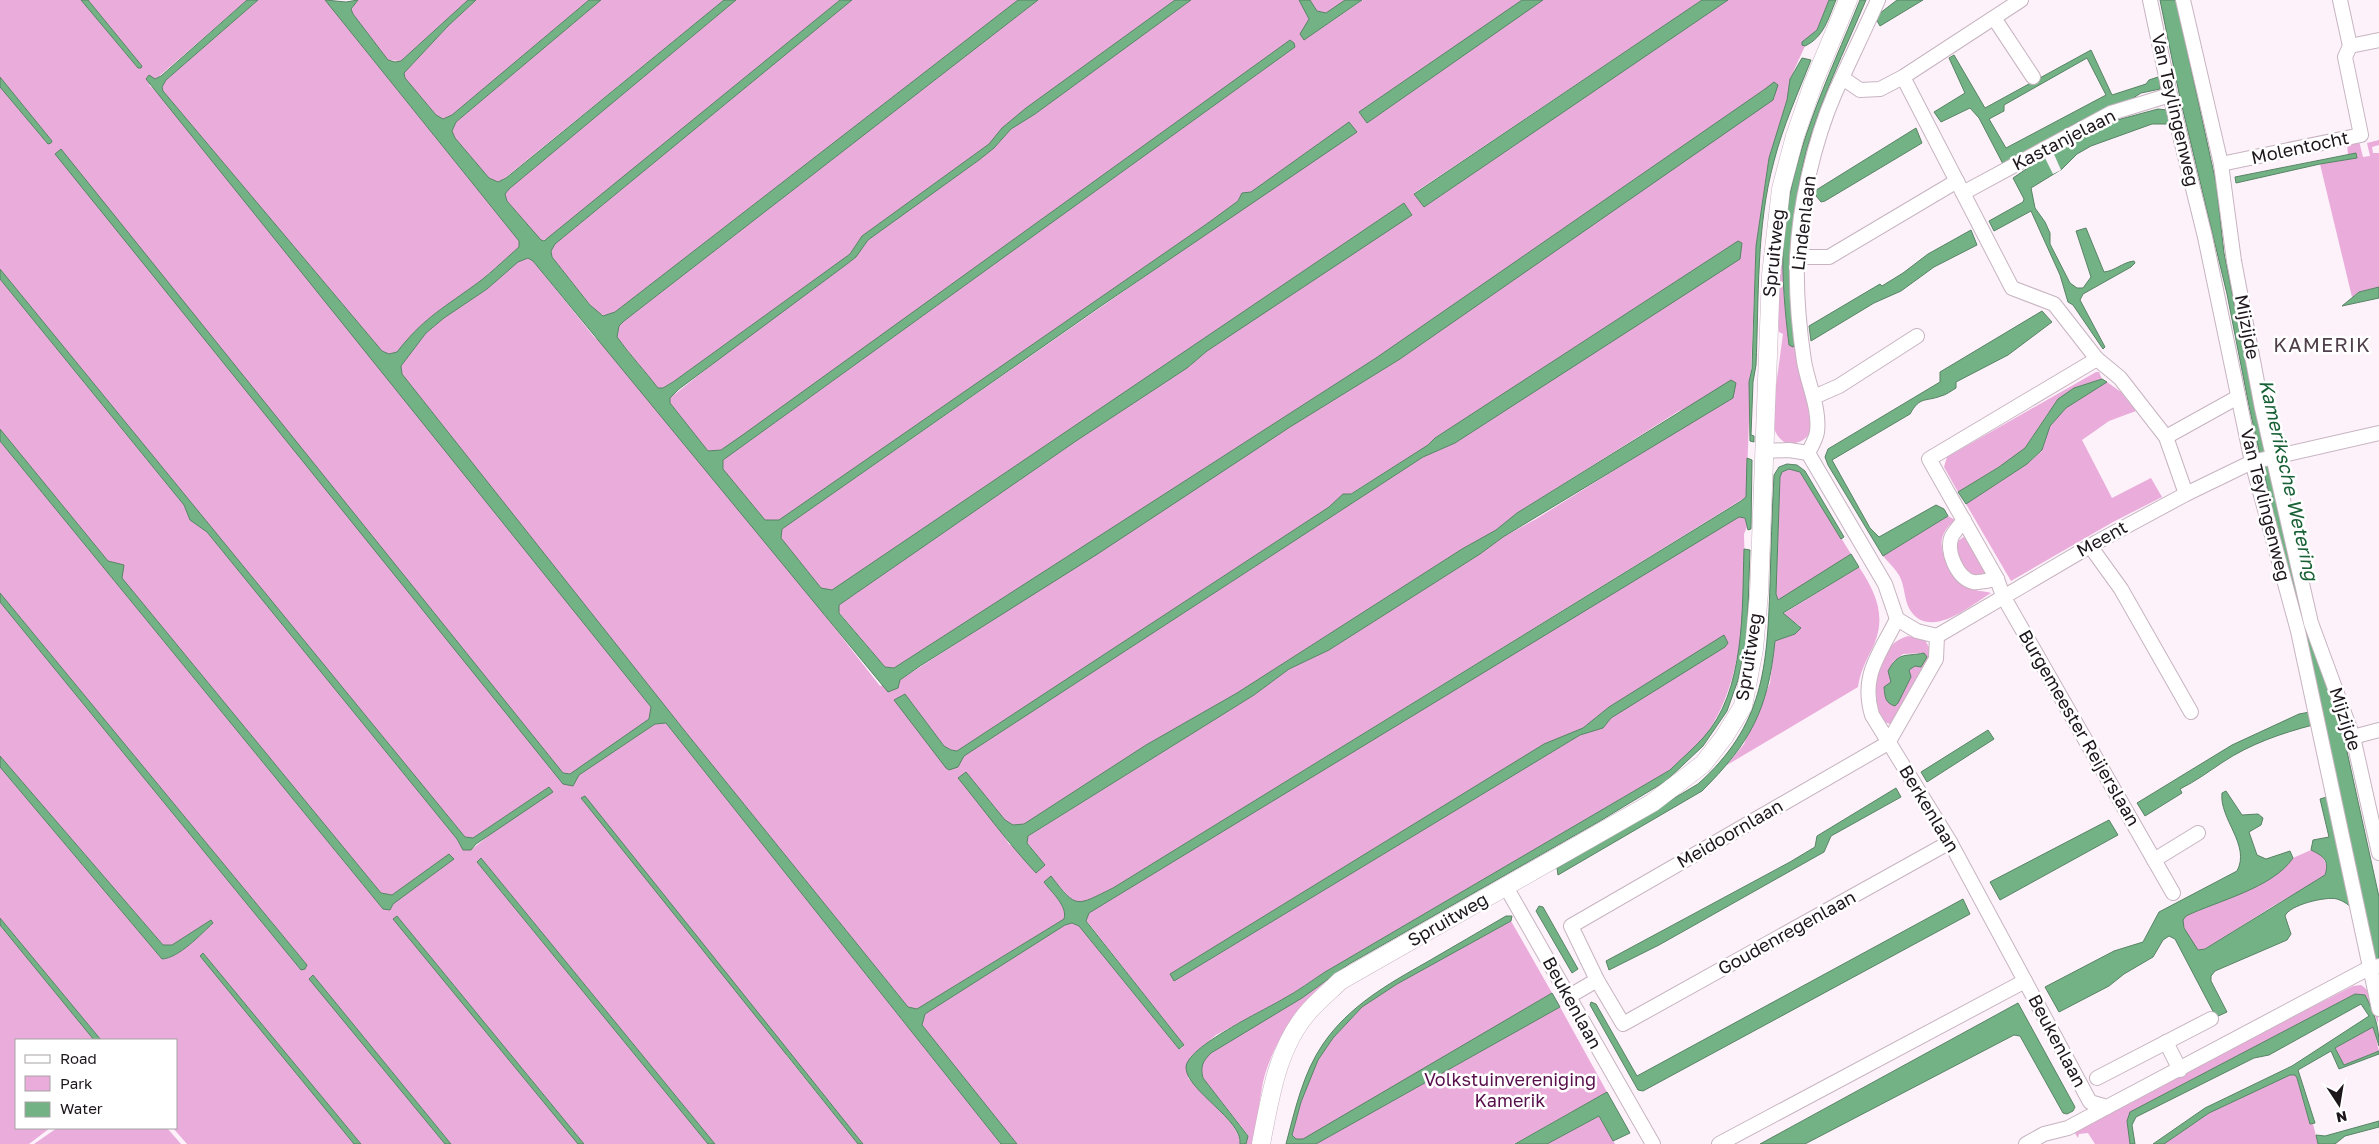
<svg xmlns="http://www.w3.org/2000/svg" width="2379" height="1144" viewBox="0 0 2379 1144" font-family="'Golos Text',sans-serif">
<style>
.green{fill:#eaacda;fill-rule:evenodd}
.water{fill:#72b285;stroke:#588365;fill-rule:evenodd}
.pier{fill:#fdf1fa}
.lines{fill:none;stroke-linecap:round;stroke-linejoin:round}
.minor-casing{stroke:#c7b4c1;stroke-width:16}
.major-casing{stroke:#c7b4c1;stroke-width:19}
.minor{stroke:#fff;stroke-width:14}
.major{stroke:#fff;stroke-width:18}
.labels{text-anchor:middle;stroke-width:5;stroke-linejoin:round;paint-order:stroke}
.street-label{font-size:18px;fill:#1d161b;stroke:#fff}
.park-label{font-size:18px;fill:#570f4b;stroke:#fff}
.water-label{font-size:19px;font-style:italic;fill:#186035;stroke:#fff}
.quarter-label{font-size:20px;letter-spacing:1px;fill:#50404b;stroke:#fff}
</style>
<rect width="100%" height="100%" fill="#fdf1fa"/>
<g class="green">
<path d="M0,0H81L138,68L142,66L88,0H247L149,85L164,99L651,707L650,719L570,774L563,773L61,149L573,786L579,775L655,724L666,723L1001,1144H863L789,1052L786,1055L858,1144H715L481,858L477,862L708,1144H584L397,916L394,919L578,1144H451L313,975L310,979L445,1144H361L203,953L200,956L354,1144H187L173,1128H176V1040H101L0,918V767L162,959C179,958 201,934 213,923L211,920L172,945L164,946L0,756V602L301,970L307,965L0,593V441L383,909L390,910L393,904L449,854L392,895L381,893L122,578L123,565L108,561L0,429V279L184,505L190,520L207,532L457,839L463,850H471L549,787L473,838L465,837L0,269V87L48,144L52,141L0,77Z"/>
<path d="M258,0H325L519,241V247C503,261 488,275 472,287C440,310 422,320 397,352L389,354L382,351L163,91L162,87L166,80Z"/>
<polygon points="358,0 468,0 401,61 388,60 353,14 351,10"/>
<polygon points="476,0 589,0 452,115 443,119 436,115 405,78 404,73 448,26"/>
<polygon points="601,0 724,0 505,178 498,182 489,178 455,138 452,131 456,122"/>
<polygon points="736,0 840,0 549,238 541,241 507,201 505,194 509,189"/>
<polygon points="852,0 1018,0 615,312 607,316 597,313 552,257 551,251 555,244"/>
<polygon points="1038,0 1175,0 1026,108 989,144 862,236 850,254 673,382 663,388 658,388 617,337 619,326 624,321"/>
<path d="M1191,0H1299L1309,19L1305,28L1304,40L1363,0H1522L1359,112L1367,123L1543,0H1702L1414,193L1424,207L1728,0H1829L1817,30L1802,45L1805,46L1790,79L1787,100L1769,158L1756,246L1746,497L1113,888C1072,909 1081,909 1051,877L1044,882C1051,892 1068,906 1064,919L917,1009L908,1007L684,730L402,374L401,366L426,333L444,318L487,289L518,262L528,258L533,261L595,338L601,341L798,581L880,686L900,680L1290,427L1400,359L1775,97L1765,89L1376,358L894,668L885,667L839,612V605L1076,441L1187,368L1207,351L1412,214L1404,203L832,590L821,588L781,538L782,529L1216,227L1349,122L1251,192L1242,193L1238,201L1208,223L779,520H765L723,469V460L1295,47L1294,43L1290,40L721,451H708L670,403V398L729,351L847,264L856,257L868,240L979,160L994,148L1011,129L1035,114ZM1738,241L1742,243L1739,259L1455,443L1423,457L964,756L958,767L894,700L905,694L944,746L951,750L957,751L1329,507L1343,495L1350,494L1428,445L1435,438ZM1735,395L1536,519L1503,537L1480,554L1329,650L1289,669L1254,695L1027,837V842L1045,865L1009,844L999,828L958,778L966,772L1005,820L1013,825L1024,824L1146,745L1237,693L1462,549L1496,530L1517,513L1679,411Z"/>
<polygon points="1310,0 1345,0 1326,14 1317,11"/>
<polygon points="2379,140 2379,145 2372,147 2373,153 2379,153 2379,287 2359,292 2352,297 2320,164 2357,158 2356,153 2348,155 2347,143 2359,141 2363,157 2370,156 2367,143"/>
<path d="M1787,191L1791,192L1783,245L1784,296L1789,345L1792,313L1790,247L1797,192L1801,193L1794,246L1814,421C1810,436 1805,443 1788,444C1766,434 1773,407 1773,386H1776L1783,334L1779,332L1776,308Z"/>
<polygon points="2096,372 2099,372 2102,379 2074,388 2048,413 2025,448 2016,456 1958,492 1944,467 1947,457"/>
<polygon points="2107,382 2121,392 2136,411 2109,421 2082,440 2112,498 2151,478 2162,497 2113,522 2011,581 1966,504 2027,464 2042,451 2050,426 2066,408"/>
<polygon points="1789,469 1800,472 1851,554 1778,601 1776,594 1780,477 1782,472"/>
<path d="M1739,516L1745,518L1747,527L1744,534C1746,600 1745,679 1706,735C1697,748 1681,759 1670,770L1325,972L1284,999L1216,1035L1190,1057L1188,1078C1201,1091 1242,1127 1240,1144H1017L922,1025L925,1014L1065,925L1072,923L1079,926L1179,1049L1182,1048L1184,1045L1086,920L1089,913ZM1724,636L1611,718L1603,728L1580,735L1174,981L1170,974L1544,744L1583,728L1609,707Z"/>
<path d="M1948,516L1955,520C1937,536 1939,547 1950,568C1955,576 1959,584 1968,588C1975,591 1984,591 1991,593C1971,605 1930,641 1910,610C1904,600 1905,587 1900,577C1896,569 1888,562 1883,556Z"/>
<path d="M1965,536L1988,575L1977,578C1964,571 1955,555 1958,541Z"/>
<path d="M1859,567C1876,593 1887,616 1873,647C1866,661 1860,672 1858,687L1727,765L1744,744L1770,683L1775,641L1795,634L1800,626L1783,614Z"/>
<path d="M1908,636L1925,640L1931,651L1929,661L1895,722L1890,724C1862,716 1876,661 1891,646C1896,641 1901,638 1908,636ZM1924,653L1915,666L1909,670L1898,703L1889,686L1891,682L1893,662L1903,654Z"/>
<path d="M2311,850L2321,854L2328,868L2325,875L2319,880L2273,906L2205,949L2198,950C2190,942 2184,931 2182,920L2186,916L2258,886L2277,873L2293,858Z"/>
<polygon points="1511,921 1552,993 1303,1140 1296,1140 1292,1135 1301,1102 1318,1060 1333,1038 1362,1007 1397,984"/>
<polygon points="0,925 94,1040 16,1040 16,1128 50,1128 29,1144 0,1144"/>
<path d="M1330,979C1299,1003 1272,1044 1263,1082C1259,1103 1257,1124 1253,1144H1246L1248,1135L1203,1078L1201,1069L1203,1061L1211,1053Z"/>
<path d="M2361,985C2371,990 2379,1012 2378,1023L2374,1013L2355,994L2250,1050L2127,1121L2130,1144H2095L2088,1133L2079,1134L2078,1138L2073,1130L2353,986Z"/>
<polygon points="1560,1007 1607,1092 1514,1144 1316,1144"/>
<polygon points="2373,1026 2379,1051 2344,1065 2335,1048"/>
<polygon points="2290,1075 2295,1075 2297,1078 2310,1124 2313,1124 2318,1144 2164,1144 2209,1113"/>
<polygon points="1599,1116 1615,1144 1547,1144"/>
<polygon points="57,1128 167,1128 181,1144 34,1144"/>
</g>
<g class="water">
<polygon points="81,0 88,0 142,66 141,68 138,68"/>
<path d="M247,0H258L166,80L162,87L163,91L382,351L389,354L397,352C422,320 440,310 472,287C488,276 503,261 519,247V241L325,0L346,2L358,0L351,9L353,14L388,60L395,62L401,61L468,0H476L448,26L404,73L405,78L436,115L443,119L452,115L589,0H601L456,122L452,131L455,138L489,178L498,182L506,178L538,152L724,0H736L509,189L505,194L507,201L541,240L544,241L840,0H852L555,244L551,251L552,257L590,305L603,316L615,312L1018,0H1038L624,321L619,326L617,337C630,355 645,371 658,388H663L673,382L850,254L862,236L989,144L1002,128L1026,108L1175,0H1191L1035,114L1011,129L994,148L979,160L868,240L856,257L847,264L679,389L670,398V403L708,451L721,450L744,434L1290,40L1294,43L1295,47L723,460V469L765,520H779L1208,223L1238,201L1242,193L1251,192L1349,122L1357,132L1101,306L782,529L781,538L821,588L832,590L1404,203L1412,215L1207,351L1187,368L1076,441L839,605V613L885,667L894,668L1376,358L1765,89L1774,82L1778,85L1773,100L1400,359L1290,427L1096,555L920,666L900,680L898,688L888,692L533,261L528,258L518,262L487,289L444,318L426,333L401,366L402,374L684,730L908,1007L917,1009L1064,919C1068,906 1051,892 1044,882L1051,876C1077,910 1076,906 1113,888L1741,501L1746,497L1747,458L1752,460L1751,529L1748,530L1745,518L1739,517L1089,913L1086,921L1184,1045L1179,1049L1079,926L1072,923L1065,925L925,1014L922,1025L1017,1144H1001L666,723L655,724L579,775L573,786L563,784L55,154L61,149L563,773L570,774L649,719L651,707L146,79L149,75L155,79L161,76Z"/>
<polygon points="1299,0 1310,0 1317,11 1326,13 1345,0 1362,0 1304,40 1300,34 1309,19"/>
<polygon points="1522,0 1543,0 1367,123 1359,112"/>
<polygon points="1702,0 1728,0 1424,207 1414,194"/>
<path d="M1829,0H1836C1828,19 1824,37 1805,46L1802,45V42L1817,30Z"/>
<path d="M1860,0H1866C1845,50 1820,100 1806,152C1790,215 1788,279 1795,344L1793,347L1789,345C1785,312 1782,279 1783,246C1788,159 1828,79 1860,0Z"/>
<polygon points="1897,0 1923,0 1880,26 1875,17"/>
<polygon points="2160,0 2176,0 2216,183 2224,253 2258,423 2306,628 2335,710 2346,747 2379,897 2379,977 2250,411 2227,294 2180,98"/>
<path d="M2091,50L2112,95L2146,84L2149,80L2161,76L2160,89L2141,93L2130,100L2078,122L2003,164L1979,118L1970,108L1941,122L1934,112L1965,93L1949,58L1954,55L1985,108ZM2087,58L2106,95L2006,148L1989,119L2004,111V105Z"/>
<path d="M1802,58L1811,60C1798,93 1783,126 1774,161C1756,227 1759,298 1756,365L1753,382L1751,435L1754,436V442L1750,441L1749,382L1752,369L1756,246L1769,158L1787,100L1790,79Z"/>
<polygon points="0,77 52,141 51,143 48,144 0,87"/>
<path d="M2158,109L2167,110L2172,124H2152L2091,146L2077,154L2062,169L2031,188L2035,208L2045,222L2050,233V244L2070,283L2077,288H2083L2091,277L2076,231L2086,228L2104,272C2115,271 2123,262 2134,261L2135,263L2131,267L2083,294L2080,300L2105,347L2103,349L2073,305L2068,302L2060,275L2031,211L1994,231L1989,221L2023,202L2024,199L2013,178L2044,157L2106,123Z"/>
<polygon points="1916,128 1922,143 1825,201 1821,202 1813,192"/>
<polygon points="2356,153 2357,158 2320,164 2236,183 2235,177"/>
<polygon points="1971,230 1977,245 1934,267 1901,291 1874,303 1811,341 1809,326 1880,284 1882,286 1903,273 1928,254"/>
<polygon points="1738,241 1742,243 1740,259 1455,443 1423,457 964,756 958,767 949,770 946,768 894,700 905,694 944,746 951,750 957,751 1329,507 1343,494 1351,494 1428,445 1435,438"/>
<polygon points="0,269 465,837 473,838 549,787 553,792 476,844 471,850 463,850 457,839 207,532 190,520 184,505 0,279"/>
<polygon points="2379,287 2379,298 2342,306 2359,292"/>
<path d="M2042,311L2052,322L2008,355L1956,382V388C1951,391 1946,395 1941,396C1925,402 1920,396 1910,414L1832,460L1870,528L1879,537L1936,505L1944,509L1948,516L1883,556L1828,465L1825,457L1828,449L1940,382V372Z"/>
<polygon points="2102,379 2107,382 2066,408 2050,426 2042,450 2027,464 1966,504 1958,492 1999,467 2025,448 2058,399 2074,388"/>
<path d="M1731,380L1736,383L1733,398L1503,537L1480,554L1329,650L1289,669L1254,695L1028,836L1027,843L1045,865L1036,873C1008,843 984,810 958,778L966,772L1005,820L1013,825L1024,824L1146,745L1237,693L1462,549L1496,530L1517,513Z"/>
<polygon points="0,429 108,561 124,565 122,578 381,893 392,895 449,854 454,859 393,904 390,910 383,909 0,441"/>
<path d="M1787,464L1797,465L1805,471L1844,537L1841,539L1800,472L1789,469L1782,472L1780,477L1776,594L1778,600L1851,554L1859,567L1783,613L1801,628L1795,634L1775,641C1768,710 1751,742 1702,791L1558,875L1557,868L1698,784C1764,725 1767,668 1770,585C1771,549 1772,512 1774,475L1779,467Z"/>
<path d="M1744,549L1750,550L1747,637L1738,680L1727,711L1703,746L1666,781L1600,821L1349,964L1302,998L1211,1053C1203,1061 1200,1066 1203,1078L1248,1136L1246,1144H1240C1243,1120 1187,1091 1186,1068C1185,1047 1265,1010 1283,999C1298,991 1311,981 1325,972L1670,770C1681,759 1693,749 1703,738C1746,691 1742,608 1744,549Z"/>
<polygon points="0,593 307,965 305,969 301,970 0,602"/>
<polygon points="1724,635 1728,643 1725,647 1611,718 1603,728 1580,735 1174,981 1170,974 1544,744 1583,728 1609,707"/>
<path d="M1924,653L1927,657L1921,667L1915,666L1909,670L1911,677L1898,703L1895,706C1885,703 1885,697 1884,687L1891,682L1888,671C1899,651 1905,657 1924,653Z"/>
<path d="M2310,712L2313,725C2282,733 2250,744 2223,762C2208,772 2196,781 2180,789L2182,793L2145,816L2137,803L2232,745L2299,714Z"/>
<polygon points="1988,730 1994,739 1927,782 1921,772"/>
<path d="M0,756L163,945H172L211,920L213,923C201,934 179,958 162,959L0,767Z"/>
<polygon points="1896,788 1901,797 1831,836 1824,852 1659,945 1609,970 1606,961 1790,862 1815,847 1817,836"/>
<path d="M2226,791L2242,815L2258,814L2263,818L2261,825L2249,832L2257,855L2266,859L2290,851L2293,858C2273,888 2217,901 2186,916L2183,920L2184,928L2198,950L2205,949L2325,875C2330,860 2323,856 2311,850L2313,840L2329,837L2320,799L2330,796L2354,910C2349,905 2344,901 2337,899C2326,896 2289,905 2285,916L2291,934L2287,940L2215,971L2211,976V981L2227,1012L2216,1017L2175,939L2169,936L2163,940L2153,957L2124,974L2109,986L2059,1012L2045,987L2114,951L2143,942L2159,912L2237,871C2251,845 2219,819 2222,793Z"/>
<polygon points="585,796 863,1144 858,1144 581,798"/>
<polygon points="2109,820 2118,835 2000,900 1990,882"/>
<polygon points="481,858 715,1144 708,1144 477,862"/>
<polygon points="1963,899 1970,914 1643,1091 1638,1090 1590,1005 1591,1002 1596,1004 1637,1076"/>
<polygon points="1539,906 1543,907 1578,969 1572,973 1536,911"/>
<polygon points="397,916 584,1144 578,1144 393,919"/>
<path d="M1506,916H1512L1511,921L1397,984L1362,1007L1333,1038L1318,1060L1301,1102L1292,1135L1296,1139H1303L1552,993L1560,1007L1316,1144H1286C1295,1110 1303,1073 1323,1044C1349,1006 1388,984 1427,962C1453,947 1480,931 1506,916Z"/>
<polygon points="0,918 101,1040 94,1040 0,925"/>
<polygon points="203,953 361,1144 354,1144 200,956"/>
<polygon points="313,975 451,1144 445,1144 309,979"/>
<path d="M2355,994L2365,995C2374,1012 2379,1026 2379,1046L2373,1027L2335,1048L2344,1065L2379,1051V1054L2339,1069L2331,1051L2298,1070L2315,1123L2310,1124L2297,1078L2295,1075H2290L2209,1113L2164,1144H2153L2205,1108L2292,1066L2369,1016L2361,1004L2269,1055L2254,1058L2136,1117L2132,1125L2135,1144H2130L2127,1121L2130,1112Z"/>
<polygon points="2018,1003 2075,1107 2073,1111 2067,1114 2063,1113 2020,1036 2014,1035 1805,1144 1760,1144"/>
<polygon points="1607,1092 1630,1133 1613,1141 1599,1116 1547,1144 1515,1144"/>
<polygon points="2379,1121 2379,1127 2345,1136 2335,1144 2318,1144 2316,1135 2325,1136"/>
</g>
<polygon class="pier" points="2053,152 2061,170 2053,174 2044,156"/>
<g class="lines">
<defs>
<g id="minor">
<polyline points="2150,0 2170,95 2205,237 2252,462 2298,631 2379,1009"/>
<polyline points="2183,0 2221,164 2234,261 2262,408 2311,623 2353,737 2379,853"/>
<polyline points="1994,18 2033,77"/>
<polyline points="2350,46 2379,40"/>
<polyline points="1903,77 2012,288 2054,304 2097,359 2120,378 2166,437 2186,494"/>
<polyline points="1844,79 1860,90 1880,89 1903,77 2021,0"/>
<polyline points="2221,164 2361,135 2345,57 2350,46 2340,0"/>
<polyline points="1963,193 2111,113 2170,95"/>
<polyline points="1797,257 1829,257 1957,181"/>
<polyline points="2097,359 1929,459 1997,579 2003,596 2173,893"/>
<polyline points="1814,397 1839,386 1917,336"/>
<polyline points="2166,437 2238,397"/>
<polyline points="1764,451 1789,450 1808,453"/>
<path d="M1808,453C1811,447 1816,439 1817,432C1820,408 1808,385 1804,361C1799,328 1796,293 1797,259C1799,207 1814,141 1835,93C1849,62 1864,31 1878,0"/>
<polyline points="1808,453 1885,584 1897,619 1917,631 1937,636"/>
<path d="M1964,520C1960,525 1955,531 1952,536C1945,550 1957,578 1973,582C1979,583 1990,580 1997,579"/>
<polyline points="2090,546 2121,589 2191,712"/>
<path d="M1897,619C1880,654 1860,675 1872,715L1950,842L2025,981"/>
<polyline points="1937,636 1936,659 1888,743 1571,926 1597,980 1623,1024 1950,842"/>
<polyline points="1937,636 2097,542 2186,494 2252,462 2379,433"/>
<polyline points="2353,737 2379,730"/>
<polyline points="2154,860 2198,833"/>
<polyline points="1506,887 1653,1144"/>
<polyline points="1568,997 1597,980"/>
<polyline points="2166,1042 2180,1070"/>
<polyline points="2097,1078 2211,1019"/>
<polyline points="1719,1144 2025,981 2090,1102 2107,1107 2369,968 2379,966"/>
<polyline points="2026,1144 2044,1134 2068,1128 2107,1107"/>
</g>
<path id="major" d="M1261,1144C1270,1098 1277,1047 1309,1011C1319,1000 1330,991 1340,981L1652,803L1703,764L1724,737L1743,706L1754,649L1759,593L1771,275L1781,189L1795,136L1813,84L1848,0"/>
</defs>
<use href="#minor" class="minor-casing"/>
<use href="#major" class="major-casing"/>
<use href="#minor" class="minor"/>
<use href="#major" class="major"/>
</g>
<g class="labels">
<g class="street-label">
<text transform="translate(2175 110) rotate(77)" y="6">Van Teylingenweg</text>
<text transform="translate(2064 140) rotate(-27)" y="6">Kastanjelaan</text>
<text transform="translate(2300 148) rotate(-12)" y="6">Molentocht</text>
<text transform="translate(1804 223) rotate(-83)" y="6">Lindenlaan</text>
<text transform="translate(1774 253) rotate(-84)" y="6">Spruitweg</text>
<text transform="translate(2247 327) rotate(79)" y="6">Mijzijde</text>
<text transform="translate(2265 505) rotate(76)" y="6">Van Teylingenweg</text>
<text transform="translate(2102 539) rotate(-29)" y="6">Meent</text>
<text transform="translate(1749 657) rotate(-81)" y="6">Spruitweg</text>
<text transform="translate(2345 719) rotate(72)" y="6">Mijzijde</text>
<text transform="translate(2079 728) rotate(60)" y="6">Burgemeester Reijerslaan</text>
<text transform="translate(1929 809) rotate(59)" y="6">Berkenlaan</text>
<text transform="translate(1730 834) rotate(-30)" y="6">Meidoornlaan</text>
<text transform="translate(1448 920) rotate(-30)" y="6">Spruitweg</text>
<text transform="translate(1787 933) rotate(-29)" y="6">Goudenregenlaan</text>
<text transform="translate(1572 1003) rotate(61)" y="6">Beukenlaan</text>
<text transform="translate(2057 1041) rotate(62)" y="6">Beukenlaan</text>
</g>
<g class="park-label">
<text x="1510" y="1086">Volkstuinvereniging<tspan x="1510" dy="21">Kamerik</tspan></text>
</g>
<g class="water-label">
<text transform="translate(2289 480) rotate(77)" y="7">Kameriksche Wetering</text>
</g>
<g class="quarter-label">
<text x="2322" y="352">KAMERIK</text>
</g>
</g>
<rect x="15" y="1039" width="162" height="90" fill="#ffffff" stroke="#a5a2a4"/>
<rect x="25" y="1055" width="25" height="8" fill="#ffffff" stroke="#a5a2a4"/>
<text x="60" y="1064" font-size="15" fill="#1d161b">Road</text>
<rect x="25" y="1076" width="25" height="15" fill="#eaacda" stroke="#a5a2a4"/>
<text x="60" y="1089" font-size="15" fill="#1d161b">Park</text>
<rect x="25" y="1102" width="25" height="15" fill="#72b285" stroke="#a5a2a4"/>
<text x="60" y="1114" font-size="15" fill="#1d161b">Water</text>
<g transform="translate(2339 1104) rotate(168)" stroke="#ffffff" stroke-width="4" paint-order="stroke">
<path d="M0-4L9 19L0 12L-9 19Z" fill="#1d161b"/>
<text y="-8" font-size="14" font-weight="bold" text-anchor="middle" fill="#1d161b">N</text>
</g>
</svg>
